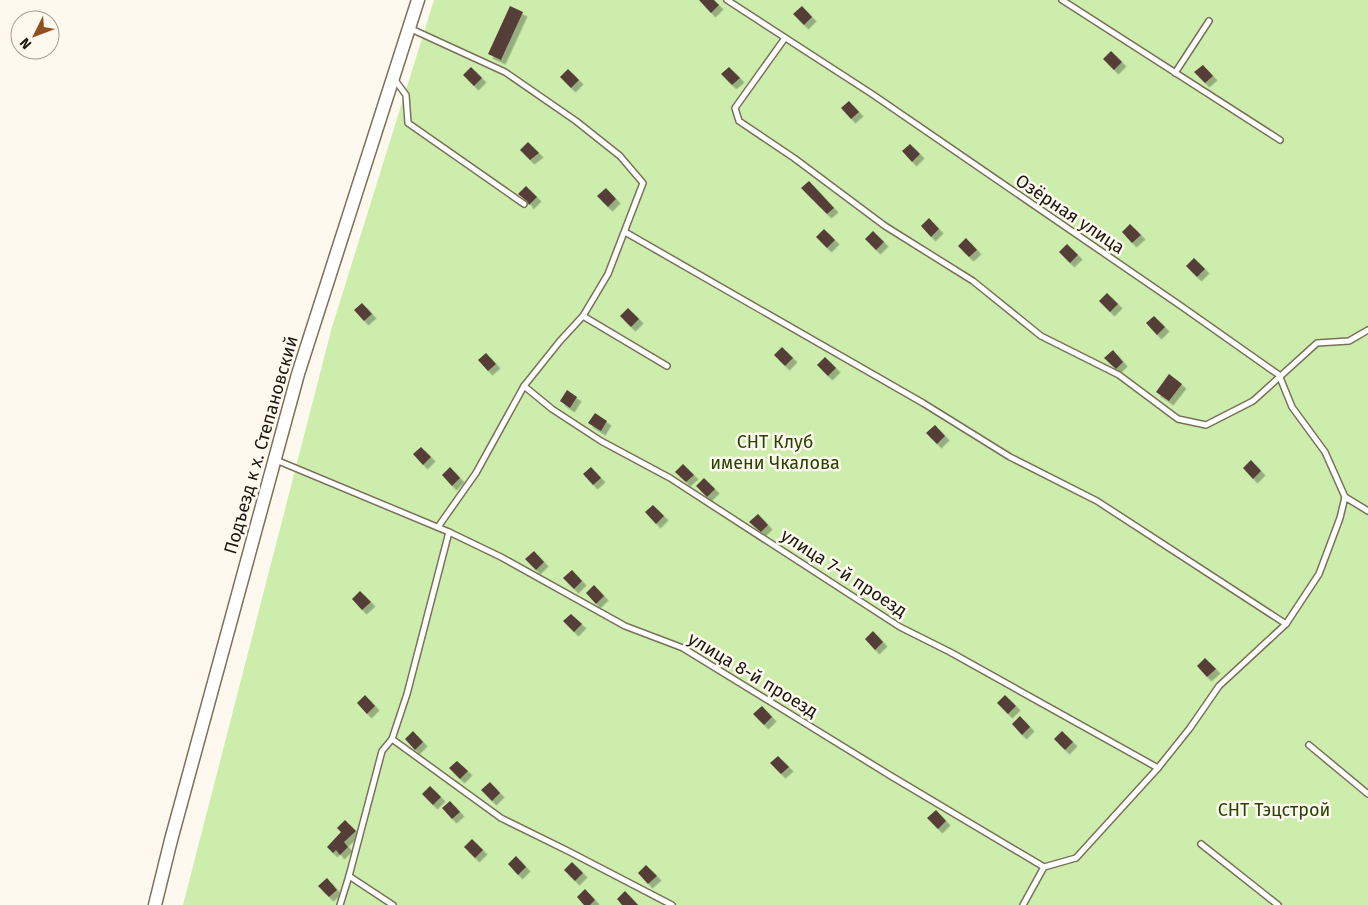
<svg xmlns="http://www.w3.org/2000/svg" width="1368" height="905" viewBox="0 0 1368 905" font-family="'Fira Sans',sans-serif">
<style>
.green{fill:#ccedac}
.building{fill:#553d37;filter:url(#shadow)}
.lines{fill:none;stroke-linecap:round;stroke-linejoin:round}
.service-casing{stroke:#7b7059;stroke-width:8}
.tertiary-casing{stroke:#7b7059;stroke-width:15}
.service{stroke:#fff;stroke-width:5}
.tertiary{stroke:#fff;stroke-width:12}
.labels{text-anchor:middle;stroke-width:5;stroke-linejoin:round;paint-order:stroke}
.street-label{font-size:18px;fill:#1c170e;stroke:#fef9ef}
.park-label{font-size:18px;fill:#284300;stroke:#fef9ef}
</style>
<defs>
<filter id="shadow"><feDropShadow dx="4.5" dy="4.5" stdDeviation="0" flood-color="#0004"/></filter>
</defs>
<rect width="100%" height="100%" fill="#fef9ef"/>
<polygon class="green" points="434,0 1368,0 1368,905 183,905 332,327"/>
<g class="building">
<polygon points="699,0 714,0 719,5 711,13"/>
<polygon points="510,6 523,12 501,60 488,54"/>
<polygon points="802,6 812,17 804,25 793,14"/>
<polygon points="1111,51 1122,62 1114,70 1103,59"/>
<polygon points="1203,65 1213,76 1205,83 1194,72"/>
<polygon points="471,67 482,78 474,86 463,75"/>
<polygon points="729,67 740,78 732,85 721,74"/>
<polygon points="568,69 579,80 571,88 560,77"/>
<polygon points="849,101 859,112 851,119 841,108"/>
<polygon points="528,142 539,153 530,160 520,150"/>
<polygon points="910,144 920,154 912,162 902,151"/>
<polygon points="809,181 834,208 827,214 801,188"/>
<polygon points="526,186 537,197 529,205 527,201 518,194"/>
<polygon points="606,188 616,199 608,207 597,196"/>
<polygon points="929,218 939,229 931,237 921,226"/>
<polygon points="1130,224 1141,235 1132,243 1122,232"/>
<polygon points="824,229 835,240 827,248 816,237"/>
<polygon points="873,231 884,242 876,250 865,239"/>
<polygon points="966,238 977,250 969,257 958,246"/>
<polygon points="1067,244 1078,255 1070,263 1059,252"/>
<polygon points="1194,258 1205,269 1197,277 1186,266"/>
<polygon points="1107,293 1118,304 1110,312 1099,301"/>
<polygon points="362,303 372,314 364,321 354,310"/>
<polygon points="628,308 639,319 631,327 620,316"/>
<polygon points="1154,316 1165,327 1157,335 1146,323"/>
<polygon points="782,347 793,358 785,366 774,355"/>
<polygon points="1113,350 1123,362 1116,369 1104,358"/>
<polygon points="486,353 496,364 488,371 478,360"/>
<polygon points="825,357 836,368 828,376 817,365"/>
<polygon points="1169,374 1182,384 1169,401 1156,392"/>
<polygon points="567,390 577,397 570,408 560,401"/>
<polygon points="595,413 607,421 601,431 588,423"/>
<polygon points="935,425 945,436 937,444 926,433"/>
<polygon points="421,447 431,457 423,465 413,454"/>
<polygon points="1251,460 1261,471 1253,479 1243,468"/>
<polygon points="683,464 694,475 686,482 675,472"/>
<polygon points="450,467 460,478 452,486 442,475"/>
<polygon points="591,467 601,478 593,485 583,474"/>
<polygon points="704,478 715,489 707,497 696,486"/>
<polygon points="653,505 664,516 656,524 645,512"/>
<polygon points="758,514 768,525 761,532 749,522"/>
<polygon points="534,551 544,562 536,570 525,559"/>
<polygon points="572,570 582,581 574,589 563,578"/>
<polygon points="594,585 604,596 596,604 586,593"/>
<polygon points="360,591 371,602 362,610 352,599"/>
<polygon points="571,614 582,624 574,632 563,621"/>
<polygon points="873,631 883,642 875,650 865,639"/>
<polygon points="1205,658 1216,669 1207,677 1197,666"/>
<polygon points="365,695 375,706 367,714 357,703"/>
<polygon points="1005,695 1016,706 1008,714 997,703"/>
<polygon points="762,706 772,717 764,725 753,714"/>
<polygon points="1020,716 1030,727 1022,735 1012,724"/>
<polygon points="413,731 423,742 415,750 405,739"/>
<polygon points="1062,731 1073,742 1065,750 1054,739"/>
<polygon points="778,756 789,767 781,774 770,763"/>
<polygon points="457,761 468,771 460,779 449,768"/>
<polygon points="490,782 500,793 492,801 481,790"/>
<polygon points="430,786 441,797 433,805 422,794"/>
<polygon points="450,801 460,812 452,819 442,808"/>
<polygon points="936,810 946,821 938,829 927,818"/>
<polygon points="345,820 356,831 344,842 348,847 340,855 336,850 333,853 327,847 341,832 337,828"/>
<polygon points="472,839 483,850 475,858 464,847"/>
<polygon points="516,856 526,867 518,875 508,864"/>
<polygon points="572,862 583,873 575,881 564,870"/>
<polygon points="646,865 657,876 648,884 638,873"/>
<polygon points="327,878 337,890 329,897 318,886"/>
<polygon points="585,889 595,900 590,905 584,905 577,897"/>
<polygon points="625,891 638,905 622,905 617,899"/>
</g>
<g class="lines">
<defs>
<g id="service">
<polyline points="727,0 872,94 1181,306 1279,375 1292,407 1325,452 1345,497"/>
<polyline points="1062,0 1280,140"/>
<polyline points="409,28 505,72 576,121 620,156 643,183 608,274 583,316 560,341 524,386 476,473 438,527"/>
<polyline points="785,38 735,108 739,121 794,158 885,226 973,281 1041,336 1119,375 1178,419 1206,425 1253,401 1317,343 1349,341 1368,330"/>
<polyline points="1175,73 1209,21"/>
<polyline points="395,80 406,95 408,123 524,204"/>
<polyline points="625,232 923,403 1010,457 1097,501 1286,624"/>
<polyline points="583,316 667,366"/>
<polyline points="524,386 552,409 601,441 670,478 900,627 950,652 1158,768"/>
<polyline points="276,460 449,532 501,557 625,626 683,648 891,776 1044,867"/>
<polyline points="392,739 501,818 568,851 672,905"/>
<polyline points="1309,745 1368,794"/>
<polyline points="1201,844 1278,905"/>
<polyline points="349,876 393,905"/>
<polyline points="340,905 349,876 382,751 392,739 407,694 449,532"/>
<polyline points="1023,905 1044,867 1076,858 1158,768 1190,728 1219,686 1286,624 1319,574 1340,518 1345,497 1368,511"/>
</g>
<polyline id="tertiary" points="155,905 171,840 298,374 418,0"/>
</defs>
<use href="#service" class="service-casing"/>
<use href="#tertiary" class="tertiary-casing"/>
<use href="#service" class="service"/>
<use href="#tertiary" class="tertiary"/>
</g>
<g class="labels">
<g class="street-label">
<text transform="translate(1070 214) rotate(34)" y="6">Озёрная улица</text>
<text transform="translate(261 445) rotate(-74)" y="6">Подъезд к х. Степановский</text>
<text transform="translate(844 573) rotate(33)" y="6">улица 7-й проезд</text>
<text transform="translate(753 675) rotate(31)" y="6">улица 8-й проезд</text>
</g>
<g class="park-label">
<text x="775" y="448">СНТ Клуб<tspan x="775" dy="21">имени Чкалова</tspan></text>
<text x="1274" y="816">СНТ Тэцстрой</text>
</g>
</g>
<g transform="translate(35 35) rotate(228)"><circle r="24" fill="#fef9ef" stroke="#a49f95"/>
<path d="M0-4L9 19L0 12L-9 19Z" fill="#914e1f"/>
<text y="-8" font-size="14" font-weight="bold" text-anchor="middle" fill="#1c170e">N</text>
</g>
</svg>
